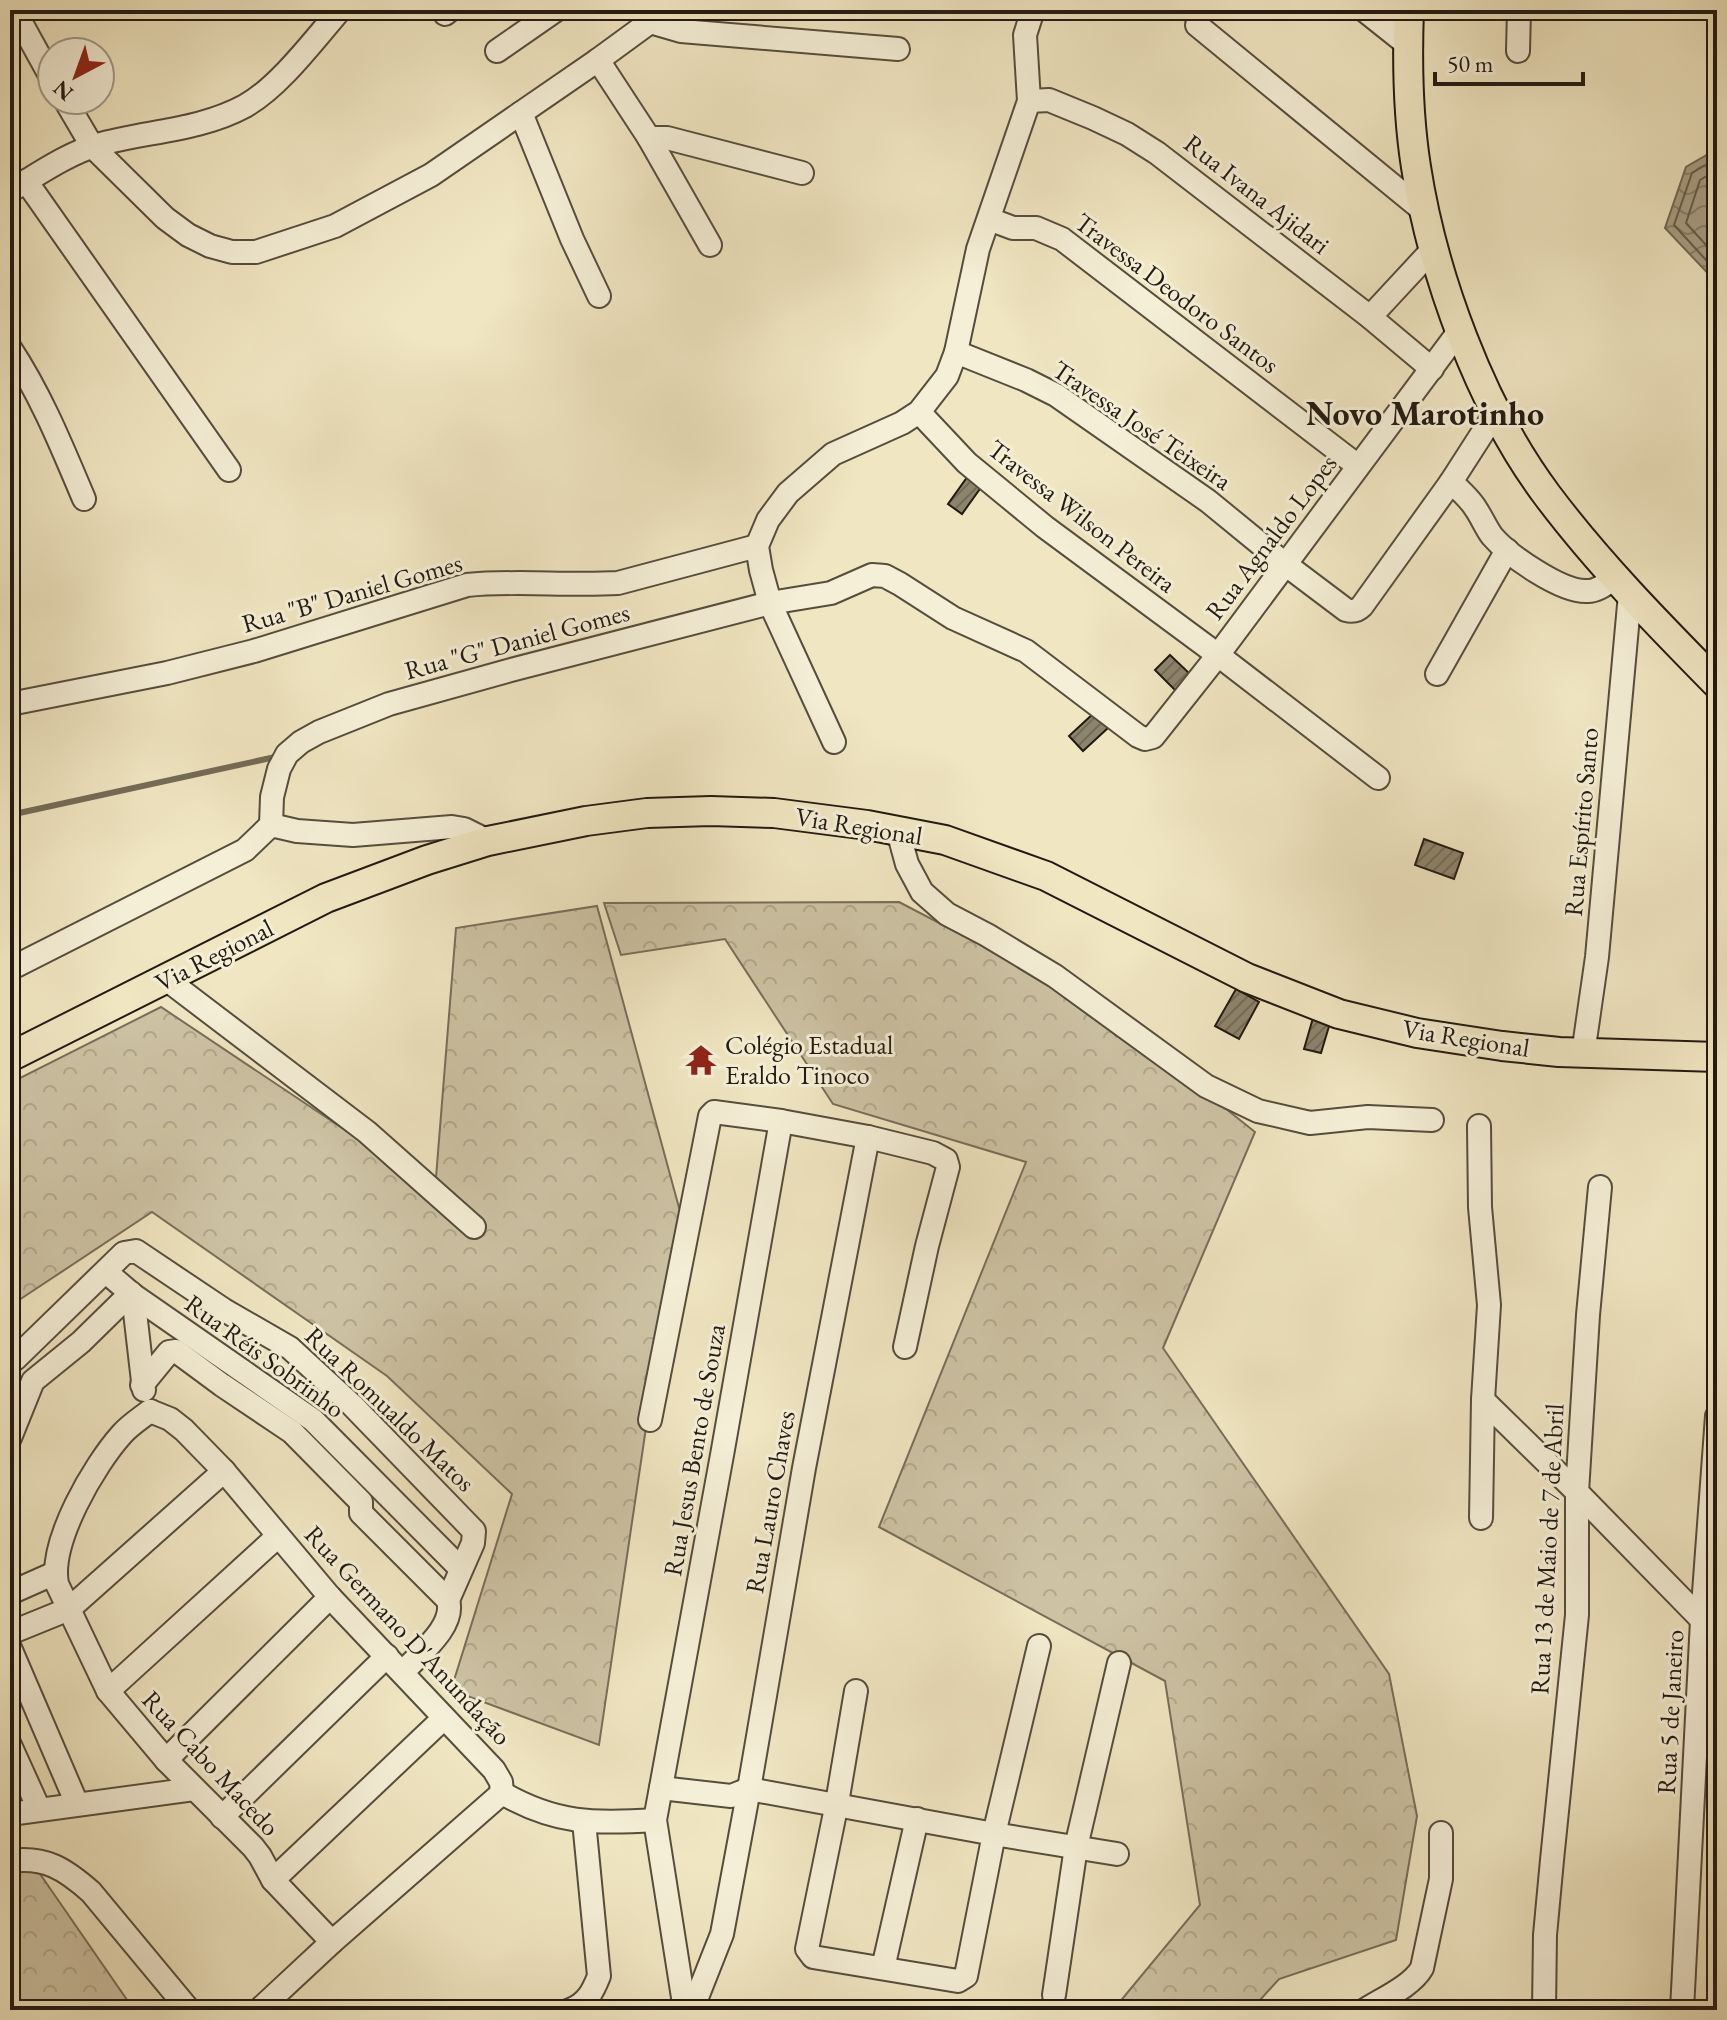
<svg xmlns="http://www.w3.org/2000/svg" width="1727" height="2020" viewBox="0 0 1727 2020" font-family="'EB Garamond',serif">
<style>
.forest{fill:url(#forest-crowns);stroke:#786e5a;stroke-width:2}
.water{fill:url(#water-waves);stroke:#746b57;stroke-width:2}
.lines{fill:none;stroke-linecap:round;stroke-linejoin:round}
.shore{stroke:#665e4c;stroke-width:2}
.stream{stroke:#746b57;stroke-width:6}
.building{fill:url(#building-hatch);stroke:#221a11;stroke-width:2}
.minor-casing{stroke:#564d3d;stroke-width:26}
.major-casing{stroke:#221a11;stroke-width:32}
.minor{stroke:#f5efd7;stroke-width:22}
.major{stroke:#f0e6c2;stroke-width:28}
.labels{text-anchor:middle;stroke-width:6;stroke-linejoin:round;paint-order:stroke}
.street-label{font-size:26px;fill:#221a11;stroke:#f5efd7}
.poi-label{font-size:26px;fill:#221a11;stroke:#f5efd7;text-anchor:start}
.district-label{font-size:34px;font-weight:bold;fill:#221a11;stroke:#f5efd7}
</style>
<defs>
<pattern id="forest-crowns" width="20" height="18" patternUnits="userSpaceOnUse" patternTransform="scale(2)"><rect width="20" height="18" fill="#cdc3a4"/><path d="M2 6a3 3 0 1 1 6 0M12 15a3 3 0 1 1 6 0" fill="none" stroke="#b0a78c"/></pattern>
<pattern id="water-waves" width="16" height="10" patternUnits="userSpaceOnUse" patternTransform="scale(2)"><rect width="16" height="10" fill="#aaa186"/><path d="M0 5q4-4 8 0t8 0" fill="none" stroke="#8a826c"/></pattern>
<pattern id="building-hatch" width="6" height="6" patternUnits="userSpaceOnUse" patternTransform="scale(2)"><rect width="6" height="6" fill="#8d846d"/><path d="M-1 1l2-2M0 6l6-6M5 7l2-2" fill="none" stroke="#736b58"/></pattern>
</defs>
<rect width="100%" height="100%" fill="#f0e6c2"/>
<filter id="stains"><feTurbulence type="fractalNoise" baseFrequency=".0025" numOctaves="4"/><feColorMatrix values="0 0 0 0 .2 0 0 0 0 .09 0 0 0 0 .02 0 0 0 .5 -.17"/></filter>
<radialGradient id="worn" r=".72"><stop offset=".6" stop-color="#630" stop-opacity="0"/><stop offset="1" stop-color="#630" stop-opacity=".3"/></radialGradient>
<g class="forest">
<polygon points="899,902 1096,1005 1255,1132 1163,1348 1389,1674 1417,1816 1396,1940 1279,1979 1251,2010 1113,2010 1200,1905 1165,1681 879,1527 1026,1162 833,1104 725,939 621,955 604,903"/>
<polygon points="597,906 684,1226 647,1421 599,1745 451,1690 512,1494 387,1376 152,1212 10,1306 10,1083 161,1007 435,1190 456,928"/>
<polygon points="29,1858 134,2010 10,2010 10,1863"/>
</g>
<polygon class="water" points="1717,149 1717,283 1665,228 1686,167"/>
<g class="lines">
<g class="shore">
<polyline points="1717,158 1692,173 1674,225 1717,272"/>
<polyline points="1717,170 1700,180 1686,223 1717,257"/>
</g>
<polyline class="stream" points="10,815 280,756"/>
</g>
<g class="building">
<polygon points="968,476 982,486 962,514 948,504"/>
<polygon points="1170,655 1191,675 1176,691 1155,670"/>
<polygon points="1094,713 1108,728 1083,751 1069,736"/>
<polygon points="1424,839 1463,853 1454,879 1415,865"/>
<polygon points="1236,989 1259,1002 1239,1039 1215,1026"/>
<polygon points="1313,1018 1330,1023 1321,1053 1304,1049"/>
</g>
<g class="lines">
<defs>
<g id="minor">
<polyline points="14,10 52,79"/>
<polyline points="1364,10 1408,45"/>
<polyline points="445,14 450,10"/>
<polyline points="650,22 681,31 898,49"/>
<polyline points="1197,25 1425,212"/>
<polyline points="497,51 556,10"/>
<polyline points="1518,51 1519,10"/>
<polyline points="598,60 649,138 710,245"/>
<polyline points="65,100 92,146 165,218 188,235 210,246 232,252 256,252 335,226 431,175 598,60 650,22 662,10"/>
<polyline points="1029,101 1049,100 1093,118 1127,134 1157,153 1370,317 1432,369"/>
<polyline points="521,113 572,239 599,296"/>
<polyline points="649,138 667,138 802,173"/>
<polyline points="26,181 229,470"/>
<path d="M10,191C37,175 67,154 97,145C146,131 199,131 245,106C279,87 314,40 340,10"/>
<polyline points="989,219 1013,228 1036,228 1062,239 1358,466"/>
<polyline points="1370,317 1434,248"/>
<path d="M10,348C41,395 62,447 84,499"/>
<path d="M956,352L1026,380L1056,395L1208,501L1285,564L1346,610C1353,612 1357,611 1362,606L1451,482L1496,412"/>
<polyline points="919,412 967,463 1045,527 1218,655 1378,778"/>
<path d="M1451,482C1460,490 1470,499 1476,509C1482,518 1486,528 1492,536C1508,555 1562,593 1588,591C1598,591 1607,583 1615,578"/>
<polyline points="1437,674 1507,550"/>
<path d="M10,704L167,673L254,651L467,585C517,580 567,586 618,583L757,546"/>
<polyline points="834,742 770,603 761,570 757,546 768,520 788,493 833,454 902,423 919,412 947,376 956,352 978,249 1029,101 1025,35 1033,10"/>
<polyline points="271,825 272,797 279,769 287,754 301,742 319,732 389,704 511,670 770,603 831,593 872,575 885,576 900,584 953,618 1026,651 1138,736 1145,739 1153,737 1218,655 1460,330"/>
<polyline points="898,831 907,864 922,892 947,914 987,935 1055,976 1206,1086 1258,1111 1310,1123 1368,1117 1432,1120"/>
<polyline points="10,969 245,850 271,825 297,831 353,835 452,827 464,829 488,841"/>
<polyline points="166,979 367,1132 474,1227"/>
<polyline points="1583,1054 1597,957 1630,594"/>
<polyline points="1479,1126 1480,1207 1489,1305 1483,1400 1481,1518"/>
<polyline points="106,1272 133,1295 144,1390"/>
<polyline points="133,1295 313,1420 461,1569"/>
<path d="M15,1359L124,1253L136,1251L224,1310L290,1348L352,1405L474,1531L473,1543L448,1600C456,1626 419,1654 403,1672"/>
<polyline points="142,1385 169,1352 176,1351 222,1385 292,1432 361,1502 361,1513 448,1600"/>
<polyline points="1483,1400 1577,1492 1708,1626"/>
<path d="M150,1411C141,1418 130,1425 122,1434C94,1465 49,1542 57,1584L108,1691L166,1760L253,1847L260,1856L273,1880L332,1942"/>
<polyline points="150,1411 170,1419 184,1430 224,1471 330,1597 494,1770 501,1782 502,1793"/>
<polyline points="650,1420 710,1116 714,1112 781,1121 868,1137 933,1153 946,1160 948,1167 927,1246 905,1347"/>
<polyline points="10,1438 33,1381 81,1342 131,1293"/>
<polyline points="10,1593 55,1573"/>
<polyline points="10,1633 69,1609 224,1471"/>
<polyline points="10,1648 77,1804"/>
<polyline points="108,1691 278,1536"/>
<polyline points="856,1691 837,1803 807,1949 813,1957 958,1981 966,1976 994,1834 1039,1646"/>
<polyline points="10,1745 39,1809"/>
<polyline points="166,1760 330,1597"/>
<polyline points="661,1788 731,1796 749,1789"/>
<polyline points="749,1789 994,1834 1117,1854"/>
<path d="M502,1793C556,1824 594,1824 655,1820"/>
<polyline points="10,1814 194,1789"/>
<polyline points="222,1817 387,1656"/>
<path d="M10,1861C45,1856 65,1869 91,1892L189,2010"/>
<polyline points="273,1880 444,1718"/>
<polyline points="883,1968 917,1819"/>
<polyline points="1054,1995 1076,1847 1119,1663"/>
<polyline points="259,2010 332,1942 502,1793"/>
<path d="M570,2010C587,2004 593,1991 599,1976L584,1821"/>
<polyline points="685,2010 655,1820 722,1455 781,1121"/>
<polyline points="692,2010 722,1934 749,1789 804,1468 868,1137"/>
<path d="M1365,2010C1382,1999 1412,1986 1422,1968L1441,1879V1833"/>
<polyline points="1544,2010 1545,1935 1552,1860 1577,1615 1577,1492 1588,1315 1600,1187"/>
<polyline points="1682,2010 1702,1620 1717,1416"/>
</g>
<g id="major">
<path d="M1409,10C1407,62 1408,116 1416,167C1433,276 1481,407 1547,495C1598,563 1658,624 1717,684"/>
<polyline points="10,1057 326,898 427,860 488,841 586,821 647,813 711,811 774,813 867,825 945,840 1046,876 1247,978 1339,1014 1417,1033 1502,1046 1559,1052 1717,1057"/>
</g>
</defs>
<use href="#minor" class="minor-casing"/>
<use href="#major" class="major-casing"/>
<use href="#minor" class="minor"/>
<use href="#major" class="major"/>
</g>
<defs>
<symbol id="temple-bare" viewBox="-9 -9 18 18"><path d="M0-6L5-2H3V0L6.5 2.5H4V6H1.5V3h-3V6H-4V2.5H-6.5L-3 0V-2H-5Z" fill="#8f2418" stroke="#f5efd7" stroke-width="2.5" paint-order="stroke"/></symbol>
</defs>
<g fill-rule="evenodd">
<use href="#temple-bare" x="679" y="1038" width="44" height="44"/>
</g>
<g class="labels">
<g class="street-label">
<text transform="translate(1257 194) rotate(38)" y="9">Rua Ivana Ajidari</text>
<text transform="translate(1177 293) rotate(37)" y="9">Travessa Deodoro Santos</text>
<text transform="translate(1142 425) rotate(34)" y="9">Travessa José Teixeira</text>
<text transform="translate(1082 516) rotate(38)" y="9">Travessa Wilson Pereira</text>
<text transform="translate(1271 537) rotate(-53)" y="9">Rua Agnaldo Lopes</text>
<text transform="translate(352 593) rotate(-16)" y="9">Rua "B" Daniel Gomes</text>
<text transform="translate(517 641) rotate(-15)" y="9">Rua "G" Daniel Gomes</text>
<text transform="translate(1581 822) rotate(-85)" y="9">Rua Espírito Santo</text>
<text transform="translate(859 826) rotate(9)" y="9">Via Regional</text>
<text transform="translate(214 955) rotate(-27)" y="9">Via Regional</text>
<text transform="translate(1466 1038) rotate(9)" y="9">Via Regional</text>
<text transform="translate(265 1356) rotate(36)" y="9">Rua Réis Sobrinho</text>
<text transform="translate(390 1409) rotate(44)" y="9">Rua Romualdo Matos</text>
<text transform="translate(694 1450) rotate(-80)" y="9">Rua Jesus Bento de Souza</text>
<text transform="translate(770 1502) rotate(-80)" y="9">Rua Lauro Chaves</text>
<text transform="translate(1547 1549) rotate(-87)" y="9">Rua 13 de Maio de 7 de Abril</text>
<text transform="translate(408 1635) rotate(47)" y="9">Rua Germano D'Anundação</text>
<text transform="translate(1670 1712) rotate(-87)" y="9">Rua 5 de Janeiro</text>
<text transform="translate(211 1763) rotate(47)" y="9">Rua Cabo Macedo</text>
</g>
<g class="poi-label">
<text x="725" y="1054">Colégio Estadual<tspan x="725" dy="30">Eraldo Tinoco</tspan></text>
</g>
<g class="district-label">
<text x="1425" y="425">Novo Marotinho</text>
</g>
</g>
<rect width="1727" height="2020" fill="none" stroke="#f0e6c2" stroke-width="40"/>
<rect x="12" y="12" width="1703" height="1996" fill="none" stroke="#221a11" stroke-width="4"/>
<rect x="20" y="20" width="1687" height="1980" fill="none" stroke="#221a11" stroke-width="2"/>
<g transform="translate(76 76) rotate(221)"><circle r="38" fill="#f5efd7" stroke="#a19a88" stroke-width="2"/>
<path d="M0-6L14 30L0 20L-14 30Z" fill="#8f2418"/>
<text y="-12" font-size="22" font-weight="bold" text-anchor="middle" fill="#221a11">N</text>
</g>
<path d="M1435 72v12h148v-12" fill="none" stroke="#221a11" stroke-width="4"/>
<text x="1447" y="72" font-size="24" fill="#221a11" stroke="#f5efd7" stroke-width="6" paint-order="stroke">50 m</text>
<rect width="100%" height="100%" filter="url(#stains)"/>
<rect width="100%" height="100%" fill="url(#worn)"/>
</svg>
